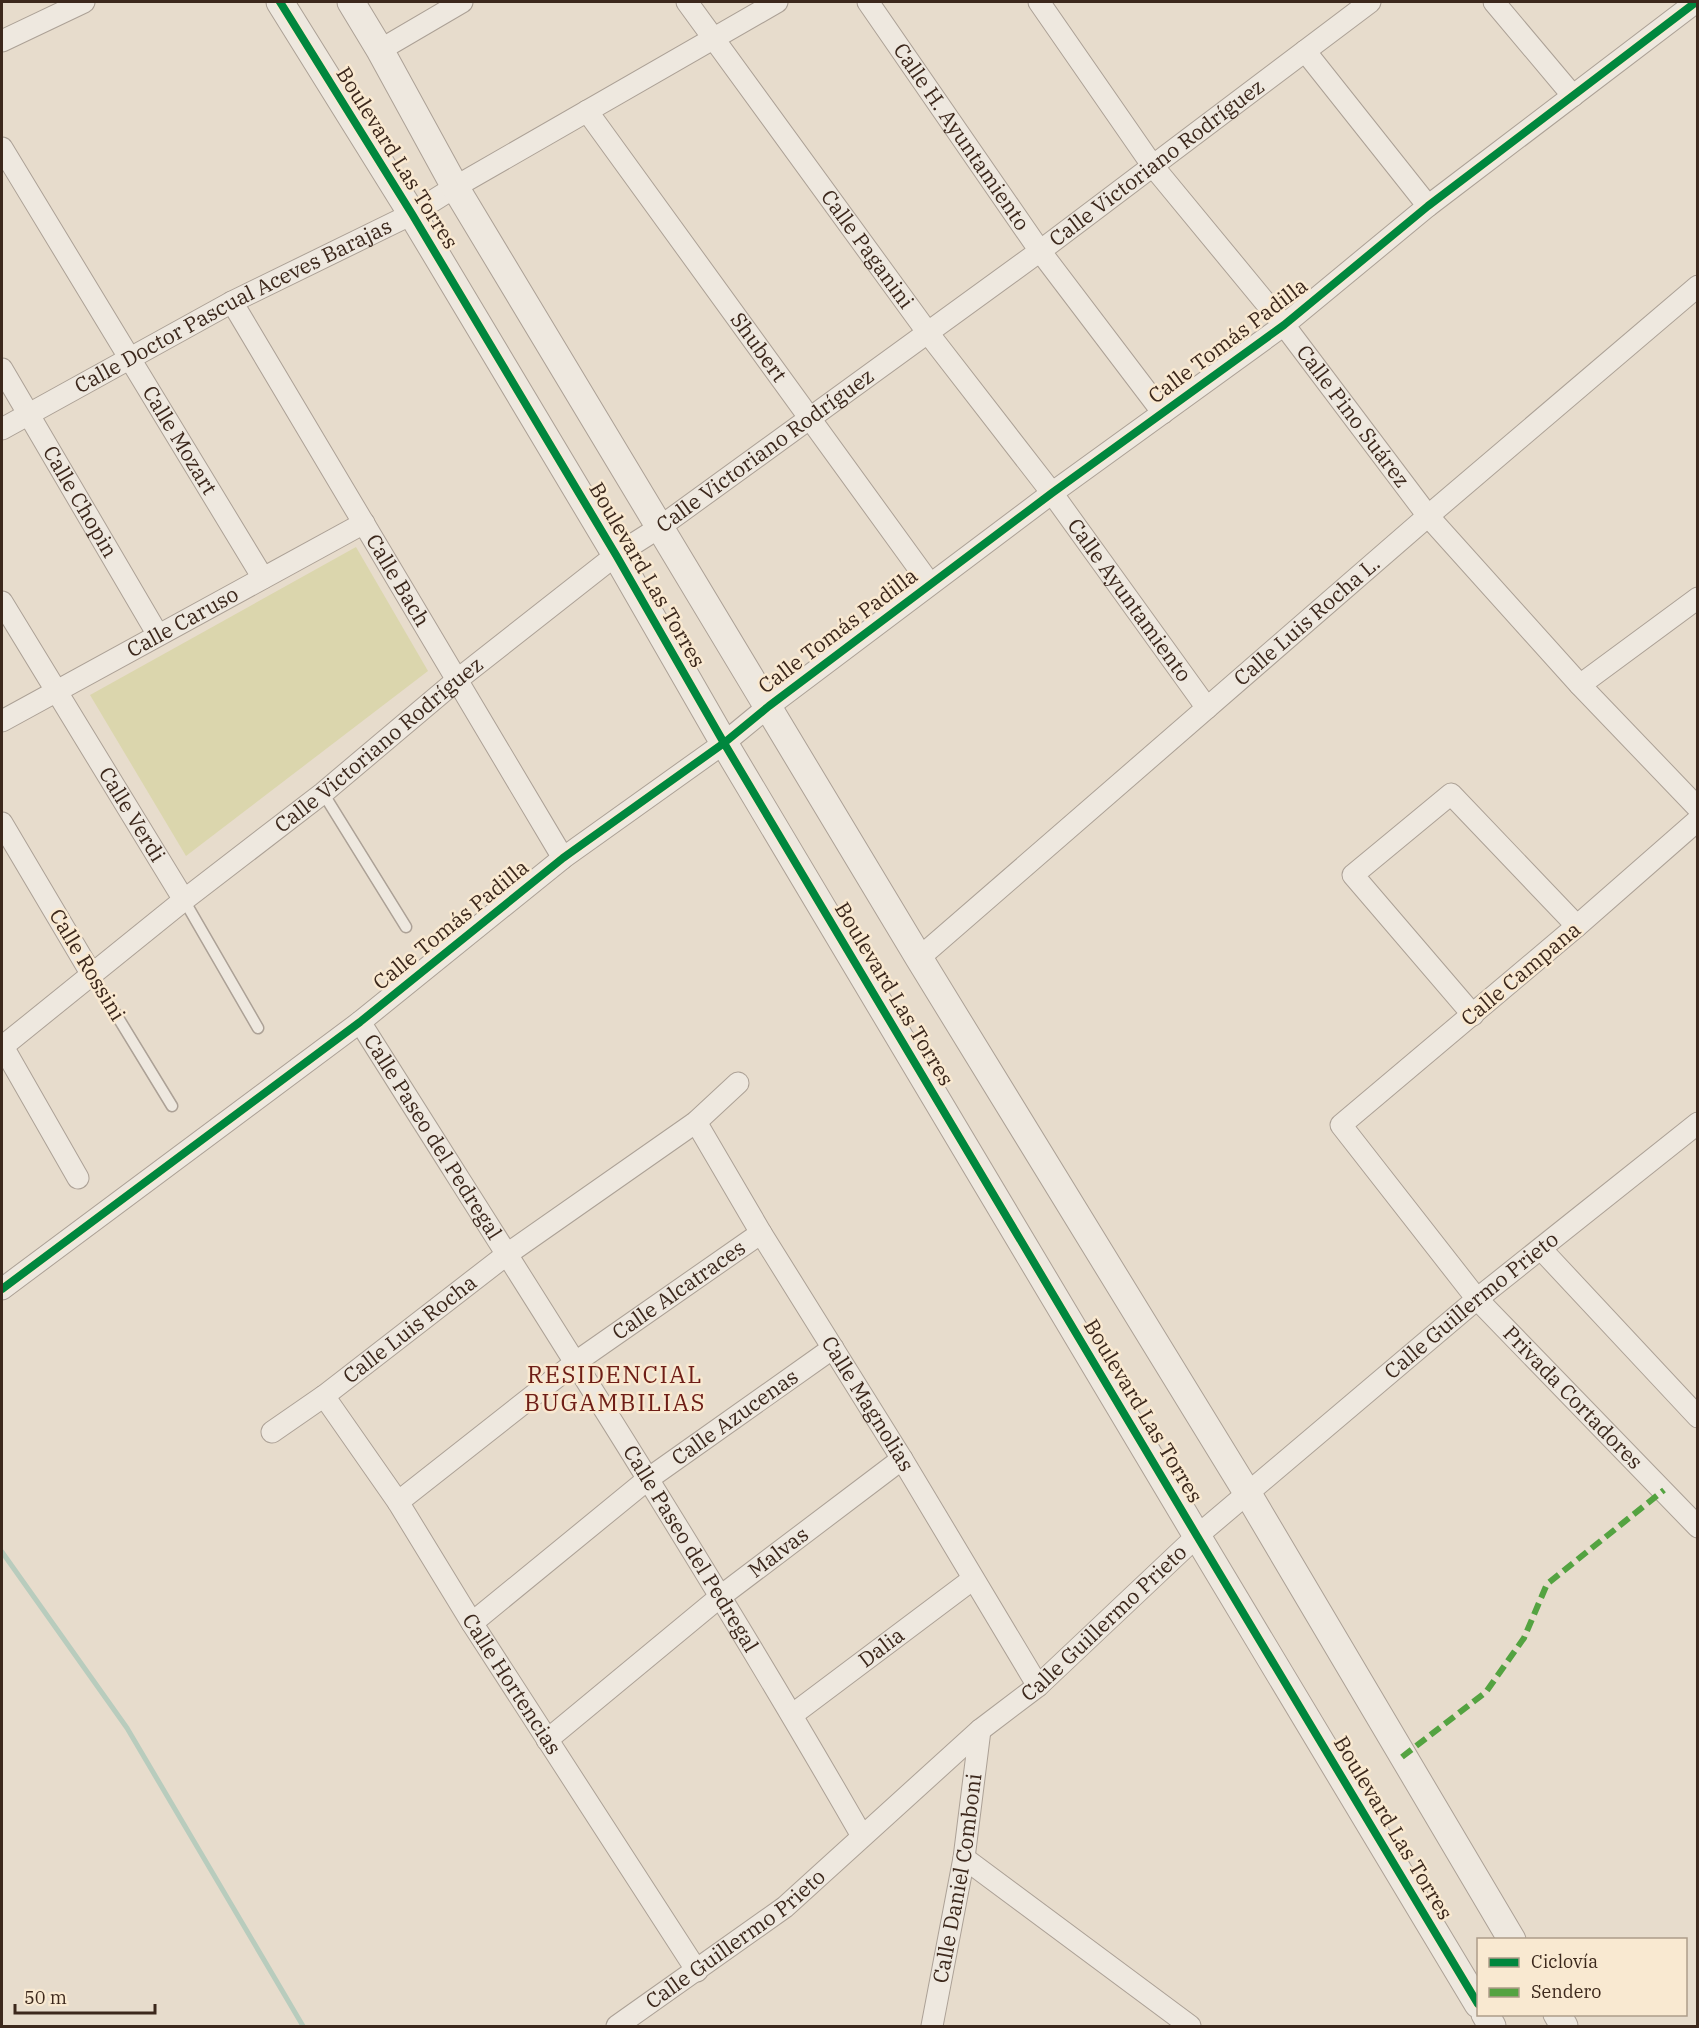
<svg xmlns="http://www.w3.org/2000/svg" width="1699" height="2028" viewBox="0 0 1699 2028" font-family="'IBM Plex Serif',serif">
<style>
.green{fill:#dbd6ad}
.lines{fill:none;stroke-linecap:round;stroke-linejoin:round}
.stream{stroke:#b8ccbd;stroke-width:5}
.service-casing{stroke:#aca196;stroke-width:13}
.minor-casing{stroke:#aca196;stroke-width:23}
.tertiary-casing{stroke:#aca196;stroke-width:29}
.service{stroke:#eee8df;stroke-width:10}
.minor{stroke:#eee8df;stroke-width:21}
.tertiary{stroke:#eee8df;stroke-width:27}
.quiet{stroke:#54a341;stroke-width:6;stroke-dasharray:12 6;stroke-linecap:butt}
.cycleway-casing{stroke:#f9e9d1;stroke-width:11}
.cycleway{stroke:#00873e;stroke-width:8}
.labels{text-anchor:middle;stroke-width:5;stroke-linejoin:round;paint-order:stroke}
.street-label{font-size:21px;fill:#3c281c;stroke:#f9e9d1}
.quarter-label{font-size:24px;letter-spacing:1.5px;fill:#6e1d16;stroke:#f9e9d1}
</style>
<rect width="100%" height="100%" fill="#e7dccc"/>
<polygon class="green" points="356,547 428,671 186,856 90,695"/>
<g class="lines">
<polyline class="stream" points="2,1552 127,1728 303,2026"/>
<defs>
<g id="service">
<polyline points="323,793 406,927"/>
<polyline points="184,900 258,1028"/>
<polyline points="92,975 172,1106"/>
</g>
<g id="minor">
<path id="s1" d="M687,2L928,333L1052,493L1207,708"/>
<path id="s2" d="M868,2L1040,251L1163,413"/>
<path id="s3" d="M1039,2L1152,165L1284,325L1428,516L1580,685L1698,808"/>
<polyline points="1494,2 1573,96"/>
<polyline points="2,41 84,2"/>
<polyline points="380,50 462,2"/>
<polyline points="1305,51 1428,206"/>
<path id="s4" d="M587,111L930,584"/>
<path id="s5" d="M2,148L263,578"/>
<path id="s6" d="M232,302L563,858"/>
<path id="s7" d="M2,369L158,635"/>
<path id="s8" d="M2,429L232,302L412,214L455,187L777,2"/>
<path id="s9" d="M2,602L184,900"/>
<polyline points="1580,685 1698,598"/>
<path id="s10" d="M2,721L364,523"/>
<path id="s11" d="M1698,820L1577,926L1341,1125L1477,1299L1698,1527"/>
<polyline points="2,823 92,975"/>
<path id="s12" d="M919,958L1428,516L1698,286"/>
<polyline points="1473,1015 1353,875 1451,794 1577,926"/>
<path id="s13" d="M360,1022C530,1292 703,1559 862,1836"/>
<polyline points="2,1045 78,1178"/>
<path id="s14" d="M2,1047L184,900L323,793L457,680L616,555L660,527L1040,251L1370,2"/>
<path id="s15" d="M696,1122L761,1233L902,1459L1038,1686"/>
<polyline points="1541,1249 1698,1417"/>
<polyline points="2,1289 360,1022 563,858 724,743 769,706 1052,493 1284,325 1428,206 1696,2"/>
<path id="s16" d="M324,1396L398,1502L472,1623L697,1971"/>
<path id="s17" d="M272,1432L324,1396L506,1255L696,1122L738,1083"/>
<path id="s18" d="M398,1502L576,1362L761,1233"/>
<path id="s19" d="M472,1623L648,1479L833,1348"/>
<path id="s20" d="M792,1715L973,1579"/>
<path id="s21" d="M547,1740L721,1596L902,1459"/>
<polyline points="964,1858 1190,2026"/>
<path id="s22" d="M617,2026L785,1907L980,1730L1038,1686L1197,1536L1477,1299L1698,1123"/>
<path id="s23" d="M932,2026L964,1858L980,1730"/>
</g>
<g id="tertiary">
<polyline points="280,2 412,214 616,555 724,743 1197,1536 1478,2004"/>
<polyline points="351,2 380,50 455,187 919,958 1248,1494 1512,1940"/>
<polyline points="1485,2014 1492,2026"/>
<polyline points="1557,2014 1564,2026"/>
</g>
</defs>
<use href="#service" class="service-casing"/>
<use href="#minor" class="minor-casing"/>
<use href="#tertiary" class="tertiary-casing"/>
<use href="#service" class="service"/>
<use href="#minor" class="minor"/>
<use href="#tertiary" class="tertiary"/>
<polyline class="quiet" points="1402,1757 1486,1692 1524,1638 1547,1584 1664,1490"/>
<defs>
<g id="cycleway">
<polyline points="280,2 412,214 616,555 724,743 1197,1536 1478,2004"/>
<polyline points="2,1289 360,1022 563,858 724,743 769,706 1052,493 1284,325 1428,206 1696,2"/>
</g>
</defs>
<use href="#cycleway" class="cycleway-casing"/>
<use href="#cycleway" class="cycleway"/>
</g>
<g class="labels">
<g class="street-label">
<text dy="7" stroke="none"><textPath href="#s2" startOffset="164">Calle H. Ayuntamiento</textPath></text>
<text transform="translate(397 158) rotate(58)" y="7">Boulevard Las Torres</text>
<text dy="7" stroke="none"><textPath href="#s14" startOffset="1455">Calle Victoriano Rodríguez</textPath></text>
<text dy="7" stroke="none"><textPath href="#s1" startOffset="306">Calle Paganini</textPath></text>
<text dy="7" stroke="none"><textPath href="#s8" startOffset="262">Calle Doctor Pascual Aceves Barajas</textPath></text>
<text transform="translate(1228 341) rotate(-37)" y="7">Calle Tomás Padilla</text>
<text dy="7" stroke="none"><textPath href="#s4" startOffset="292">Shubert</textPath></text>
<text dy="7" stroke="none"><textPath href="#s3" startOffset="520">Calle Pino Suárez</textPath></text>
<text dy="7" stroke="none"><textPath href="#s5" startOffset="342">Calle Mozart</textPath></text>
<text dy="7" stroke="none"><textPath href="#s14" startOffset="969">Calle Victoriano Rodríguez</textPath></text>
<text dy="7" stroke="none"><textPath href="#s7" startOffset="154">Calle Chopin</textPath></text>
<text transform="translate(647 575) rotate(60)" y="7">Boulevard Las Torres</text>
<text dy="7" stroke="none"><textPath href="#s6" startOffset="324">Calle Bach</textPath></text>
<text dy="7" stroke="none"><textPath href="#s1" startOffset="744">Calle Ayuntamiento</textPath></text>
<text dy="7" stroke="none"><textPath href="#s12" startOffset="514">Calle Luis Rocha L.</textPath></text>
<text dy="7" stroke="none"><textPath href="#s10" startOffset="206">Calle Caruso</textPath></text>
<text transform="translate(838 631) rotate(-37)" y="7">Calle Tomás Padilla</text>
<text dy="7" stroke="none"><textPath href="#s14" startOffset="483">Calle Victoriano Rodríguez</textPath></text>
<text dy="7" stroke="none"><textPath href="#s9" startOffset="249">Calle Verdi</textPath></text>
<text transform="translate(451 925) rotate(-39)" y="7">Calle Tomás Padilla</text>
<text transform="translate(87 965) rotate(59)" y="7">Calle Rossini</text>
<text transform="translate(1521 974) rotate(-40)" y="7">Calle Campana</text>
<text transform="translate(894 994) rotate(59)" y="7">Boulevard Las Torres</text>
<text dy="7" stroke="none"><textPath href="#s13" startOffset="136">Calle Paseo del Pedregal</textPath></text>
<text dy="7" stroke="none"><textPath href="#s18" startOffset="352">Calle Alcatraces</textPath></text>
<text dy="7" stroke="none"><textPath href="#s22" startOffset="1119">Calle Guillermo Prieto</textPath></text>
<text dy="7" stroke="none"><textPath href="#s17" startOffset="172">Calle Luis Rocha</textPath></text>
<text dy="7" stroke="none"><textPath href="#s11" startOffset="828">Privada Cortadores</textPath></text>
<text dy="7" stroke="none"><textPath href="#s15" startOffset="330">Calle Magnolias</textPath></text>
<text transform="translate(1143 1411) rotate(59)" y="7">Boulevard Las Torres</text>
<text dy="7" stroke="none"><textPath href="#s19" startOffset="334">Calle Azucenas</textPath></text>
<text dy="7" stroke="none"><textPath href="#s13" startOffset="622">Calle Paseo del Pedregal</textPath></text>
<text dy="7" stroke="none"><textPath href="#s21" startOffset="298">Malvas</textPath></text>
<text dy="7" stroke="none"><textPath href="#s22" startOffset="633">Calle Guillermo Prieto</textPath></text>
<text dy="7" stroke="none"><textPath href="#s20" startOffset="112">Dalia</textPath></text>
<text dy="7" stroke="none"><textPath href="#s16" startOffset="344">Calle Hortencias</textPath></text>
<text transform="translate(1393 1828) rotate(59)" y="7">Boulevard Las Torres</text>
<text dy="7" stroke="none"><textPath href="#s23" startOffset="150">Calle Daniel Comboni</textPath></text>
<text dy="7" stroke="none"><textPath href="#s22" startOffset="147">Calle Guillermo Prieto</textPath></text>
</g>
<g class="quarter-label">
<text x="615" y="1383">RESIDENCIAL<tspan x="615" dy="28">BUGAMBILIAS</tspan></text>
</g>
</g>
<rect width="1699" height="2028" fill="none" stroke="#3c281c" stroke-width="6"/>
<rect x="1477" y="1938" width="210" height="78" fill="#f9e9d1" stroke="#ad9c89" stroke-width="1.5"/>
<rect x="1489" y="1958" width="30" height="9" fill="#00873e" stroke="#ad9c89" stroke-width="1.5"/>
<text x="1531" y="1968" font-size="18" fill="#3c281c">Ciclovía</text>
<rect x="1489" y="1988" width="30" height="9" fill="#54a341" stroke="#ad9c89" stroke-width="1.5"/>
<text x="1531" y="1998" font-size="18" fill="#3c281c">Sendero</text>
<path d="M15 2004v9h140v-9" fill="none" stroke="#3c281c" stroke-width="3"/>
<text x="24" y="2004" font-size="18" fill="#3c281c" stroke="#f9e9d1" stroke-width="4.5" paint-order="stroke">50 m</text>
</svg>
